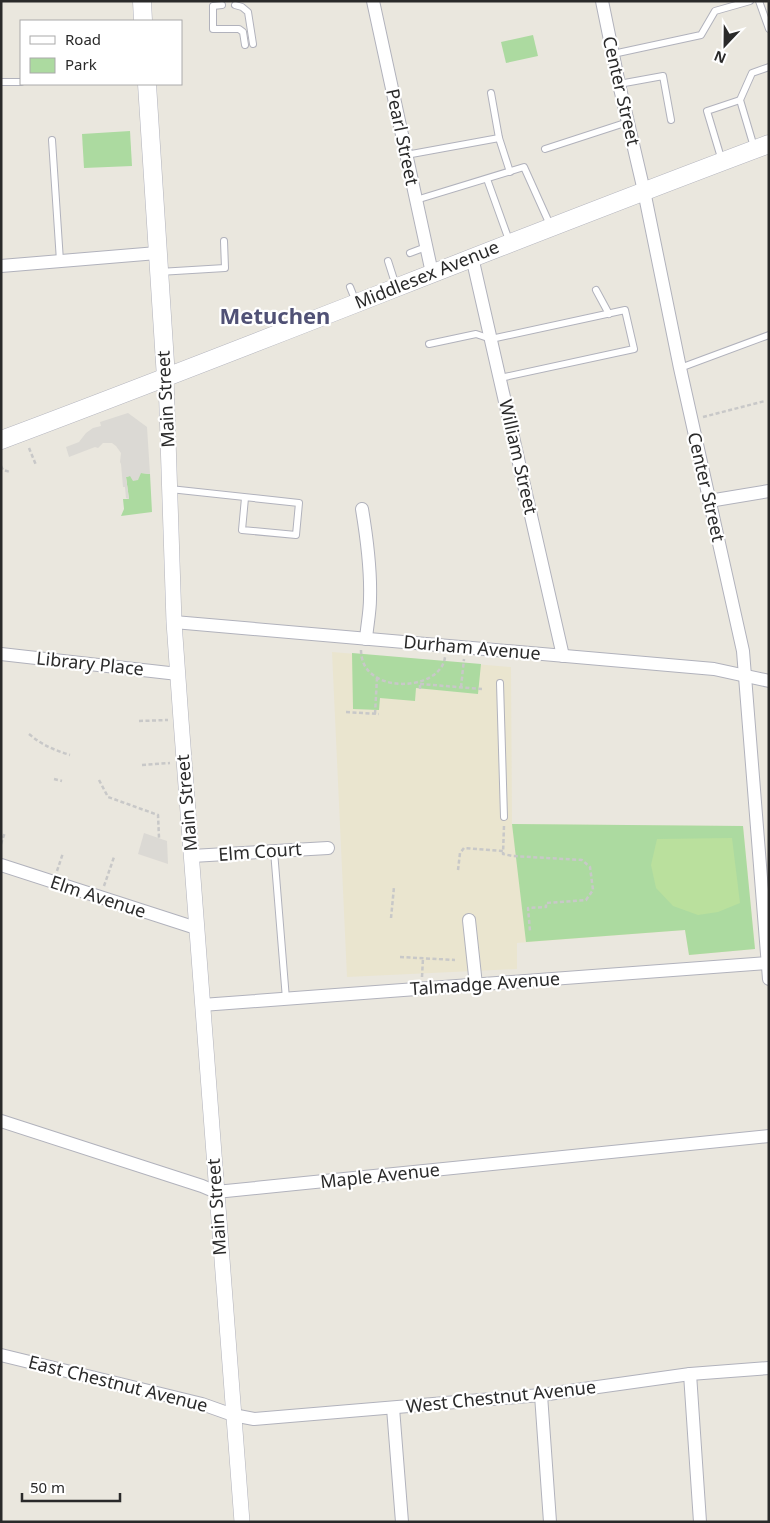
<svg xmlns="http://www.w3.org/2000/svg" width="770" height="1523" viewBox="0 0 770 1523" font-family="'Noto Sans',sans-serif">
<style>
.education{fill:#eae5cf}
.green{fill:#acdaa0}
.pitch{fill:#bae09d}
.plaza{fill:#dbd9d4}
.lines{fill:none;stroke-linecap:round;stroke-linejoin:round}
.service-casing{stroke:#b1b2bc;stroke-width:8}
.minor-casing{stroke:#b1b2bc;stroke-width:14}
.tertiary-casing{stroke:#b1b2bc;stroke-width:16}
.secondary-casing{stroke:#b1b2bc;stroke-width:19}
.path{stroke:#c8c8c8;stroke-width:2.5;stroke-dasharray:4 2.5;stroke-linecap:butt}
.service{stroke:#fff;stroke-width:6}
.minor{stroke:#fff;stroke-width:12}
.tertiary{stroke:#fff;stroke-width:15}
.secondary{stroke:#fff;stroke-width:18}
.labels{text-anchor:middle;stroke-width:4.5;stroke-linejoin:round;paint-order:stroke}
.street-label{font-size:18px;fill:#2a2a2a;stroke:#fff}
.district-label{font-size:22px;font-weight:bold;fill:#505175;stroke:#fff}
</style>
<rect width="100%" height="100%" fill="#eae7de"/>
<polygon class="education" points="332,652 511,667 512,824 743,826 755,949 689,955 685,930 517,943 517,969 347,977"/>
<g class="green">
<polygon points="533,35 538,56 506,63 501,42"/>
<polygon points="130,131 132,166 84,168 82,134"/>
<polygon points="141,473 150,474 152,512 121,516 124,509 123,499 129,499 126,477"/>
<polygon points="352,653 481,664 478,694 416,688 415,701 380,698 379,710 353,709"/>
<polygon points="512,824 743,826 755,949 689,955 685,930 526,942"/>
</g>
<polygon class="pitch" points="732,838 740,903 718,912 698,915 673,906 656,888 651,865 657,839"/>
<g class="plaza">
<polygon points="128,413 147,427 150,474 141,473 138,480 133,481 130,476 126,477 129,499 126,498 125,487 123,487 121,464 120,462 121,453 116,446 112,443 103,443 98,448 95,447 69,457 66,447 79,442 86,433 93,428 101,426 100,422"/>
<polygon points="144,833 167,841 168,864 138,854"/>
</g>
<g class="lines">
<defs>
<g id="service">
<polyline points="759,1 769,29"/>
<polyline points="222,5 213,6 213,29 239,29 243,32 245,45"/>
<polyline points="235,5 242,7 248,12 253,44"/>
<polyline points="613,54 701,35 715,11 750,1"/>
<polyline points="1,82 21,82"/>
<polyline points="619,84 663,76 671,120"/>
<polyline points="491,93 499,138 510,172"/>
<polyline points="52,140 60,261"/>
<polyline points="754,147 740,100 752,73 769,67"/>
<polyline points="545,149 628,122"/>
<polyline points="406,155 499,138"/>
<polyline points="722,161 707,111 740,100"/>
<polyline points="487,179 510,243"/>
<polyline points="416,200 524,167 551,227"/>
<polyline points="410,253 426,247"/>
<polyline points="388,261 396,286"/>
<polyline points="159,272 225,268 224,241"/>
<polyline points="350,287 356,302"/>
<polyline points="596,290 609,314"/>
<polyline points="429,344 476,334 491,339 625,310 634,349 500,378"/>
<polyline points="680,368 769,335"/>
<polyline points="170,489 299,503 296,535 242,530 245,498"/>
<polyline points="500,683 504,817"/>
<polyline points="274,851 286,999"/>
</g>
<g id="minor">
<polyline points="373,1 432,273"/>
<polyline points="602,1 619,84 644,191 680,368 743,651 769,979"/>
<polyline points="472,257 563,656"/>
<polyline points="1,266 157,253"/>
<polyline points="709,501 769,491"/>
<path d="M362,509C367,539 371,569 370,599C370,612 367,626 366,639"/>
<polyline points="174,622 714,669 769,681"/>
<polyline points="1,654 178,674"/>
<polyline points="192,856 328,848"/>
<polyline points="1,865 196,928"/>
<polyline points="469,920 476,985"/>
<polyline points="202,1005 767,963"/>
<polyline points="1,1121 202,1186 216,1192 769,1136"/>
<polyline points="1,1355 202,1404 233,1415 254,1419 541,1395 690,1374 769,1368"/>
<polyline points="690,1374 700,1522"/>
<polyline points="541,1395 550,1522"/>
<polyline points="393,1408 402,1522"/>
</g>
<polyline id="tertiary" points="166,378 174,622 181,720 242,1522"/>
<g id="secondary">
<polyline points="142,1 143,21"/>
<polyline points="147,84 166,378"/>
<path d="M1,440C258,344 512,240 769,144"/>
</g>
</defs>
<use href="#service" class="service-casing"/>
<use href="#minor" class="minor-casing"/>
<use href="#tertiary" class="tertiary-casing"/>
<use href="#secondary" class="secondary-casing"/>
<g class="path">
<polyline points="703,417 765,401"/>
<polyline points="29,448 36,465"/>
<polyline points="1,466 3,470 10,472"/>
<path d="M361,650C361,696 441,692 445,657"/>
<polyline points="420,684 482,689"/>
<polyline points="461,687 464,659"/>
<polyline points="420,689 420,683"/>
<polyline points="346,712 379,714"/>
<polyline points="375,714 377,678"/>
<polyline points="139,721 168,720"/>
<path d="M29,734C42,745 54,750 70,755"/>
<polyline points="142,765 170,763"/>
<polyline points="54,779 62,781"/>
<polyline points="99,780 108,797 158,815 159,838"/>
<polyline points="504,826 503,854 513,856 582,860 590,867 593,890 586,900 546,903 546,907 528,908 530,931"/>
<polyline points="1,844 5,832"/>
<polyline points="458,870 460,853 464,848 503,851"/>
<polyline points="57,871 63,853"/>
<polyline points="104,886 114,857"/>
<polyline points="391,918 394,887"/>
<polyline points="400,957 455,960"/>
<polyline points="422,977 423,958"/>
</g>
<use href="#service" class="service"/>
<use href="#minor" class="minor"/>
<use href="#tertiary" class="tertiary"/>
<use href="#secondary" class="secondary"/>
</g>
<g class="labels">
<g class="street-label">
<text transform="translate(621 91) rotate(77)" y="6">Center Street</text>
<text transform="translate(402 137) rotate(78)" y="6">Pearl Street</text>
<text transform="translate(427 275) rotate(-22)" y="6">Middlesex Avenue</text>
<text transform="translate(166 399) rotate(-93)" y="6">Main Street</text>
<text transform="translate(518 457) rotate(77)" y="6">William Street</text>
<text transform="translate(706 487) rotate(77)" y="6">Center Street</text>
<text transform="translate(472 648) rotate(5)" y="6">Durham Avenue</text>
<text transform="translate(90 664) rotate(6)" y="6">Library Place</text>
<text transform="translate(187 803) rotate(-95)" y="6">Main Street</text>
<text transform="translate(260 852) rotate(-4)" y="6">Elm Court</text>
<text transform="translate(98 897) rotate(18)" y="6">Elm Avenue</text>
<text transform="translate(485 984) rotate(-4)" y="6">Talmadge Avenue</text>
<text transform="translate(380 1176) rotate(-6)" y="6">Maple Avenue</text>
<text transform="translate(217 1207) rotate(-94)" y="6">Main Street</text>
<text transform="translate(118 1384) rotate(14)" y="6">East Chestnut Avenue</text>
<text transform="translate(501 1397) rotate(-6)" y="6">West Chestnut Avenue</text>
</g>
<g class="district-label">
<text x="275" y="324">Metuchen</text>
</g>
</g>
<rect width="770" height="1523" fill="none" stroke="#2a2a2a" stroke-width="5"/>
<rect x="20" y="20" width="162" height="65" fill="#ffffff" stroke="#aaaaaa"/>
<rect x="30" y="36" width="25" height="8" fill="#ffffff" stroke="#aaaaaa"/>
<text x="65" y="45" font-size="15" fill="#2a2a2a">Road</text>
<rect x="30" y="58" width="25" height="15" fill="#acdaa0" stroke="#aaaaaa"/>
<text x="65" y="70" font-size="15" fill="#2a2a2a">Park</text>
<g transform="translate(725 45) rotate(202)" stroke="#ffffff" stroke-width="4" paint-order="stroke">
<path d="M0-4L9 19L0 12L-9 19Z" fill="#2a2a2a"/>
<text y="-8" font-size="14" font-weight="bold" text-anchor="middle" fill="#2a2a2a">N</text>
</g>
<path d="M22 1493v8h98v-8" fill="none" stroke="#2a2a2a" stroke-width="2.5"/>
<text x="30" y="1493" font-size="15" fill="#2a2a2a" stroke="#ffffff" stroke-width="4" paint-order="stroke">50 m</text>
</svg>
